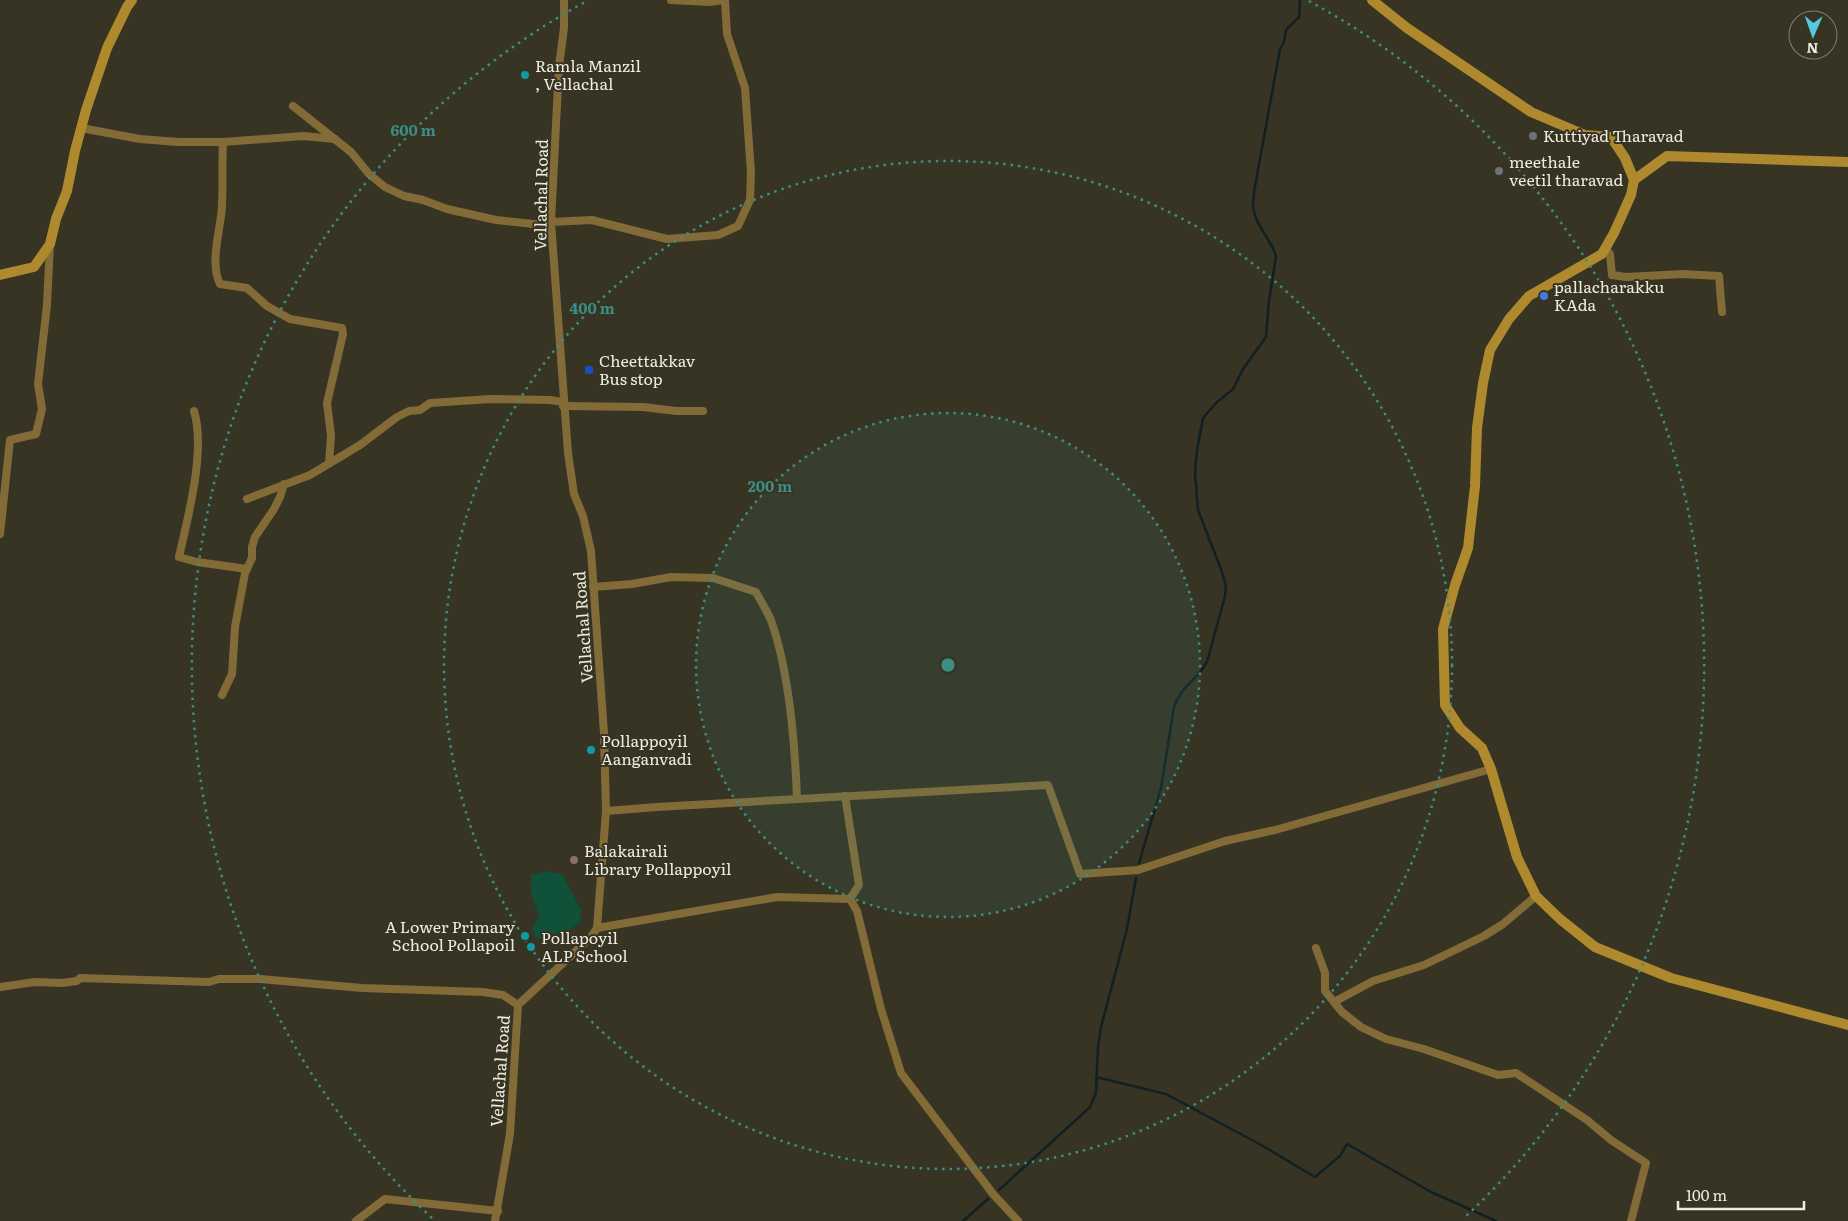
<svg xmlns="http://www.w3.org/2000/svg" width="1848" height="1221" viewBox="0 0 1848 1221" font-family="Literata,serif">
<style>
.green{fill:#10513a}
.lines{fill:none;stroke-linecap:round;stroke-linejoin:round}
.stream{stroke:#102023;stroke-width:2.5}
.street{stroke:#836b37;stroke-width:8}
.secondary{stroke:#af892d;stroke-width:10}
.ring{fill:none;stroke:#3c8e85;stroke-width:2.5;stroke-dasharray:2.5 5}
.culture-dot{fill:#0f9aa8;stroke:#373423;stroke-width:2}
.worship-dot{fill:#6b7280;stroke:#373423;stroke-width:2}
.shop-dot{fill:#3f7fe0;stroke:#373423;stroke-width:2}
.transit-dot{fill:#1a4fb4;stroke:#373423;stroke-width:2}
.education-dot{fill:#8d6e63;stroke:#373423;stroke-width:2}
.labels{text-anchor:middle;stroke-width:4;stroke-linejoin:round;paint-order:stroke}
.poi-label{font-size:16px;fill:#eeece1;stroke:#373423;text-anchor:start}
.street-label{font-size:16px;fill:#eeece1;stroke:#373423}
.centre{fill:#3c8e85;stroke:#373423;stroke-width:2.5}
.ring-label{font-size:15px;text-anchor:middle;font-weight:bold;fill:#3c8e85;stroke:#373423;stroke-width:4;stroke-linejoin:round;paint-order:stroke}
</style>
<rect width="100%" height="100%" fill="#373423"/>
<polygon class="green" points="546,871 563,875 581,910 580,923 556,938 536,938 532,930 539,916 531,892 531,875"/>
<g class="lines">
<g class="stream">
<path d="M1139,863L1161,788L1174,707C1181,686 1197,680 1207,662L1225,596L1226,586L1222,572L1198,510L1195,473L1197,450L1203,418L1217,402L1233,389L1243,369L1266,337L1269,300L1276,257L1273,248L1257,221L1253,208L1254,192L1280,49L1284,42L1286,30L1299,17L1300,0"/>
<polyline points="1096,1077 1166,1094 1263,1146 1315,1177 1340,1156 1347,1144 1431,1192 1496,1221"/>
<polyline points="999,1190 1090,1107 1096,1093 1098,1047 1101,1027 1127,929 1136,878"/>
<polyline points="963,1221 988,1199"/>
</g>
<g class="street">
<polyline points="671,0 710,2 723,0"/>
<polyline points="293,106 351,152 369,174 385,187 404,196 423,200 447,209 496,220 551,226"/>
<polyline points="81,128 140,139 178,142 223,142 303,136 335,139"/>
<path d="M223,142C222,163 223,185 222,206C221,229 209,262 220,284L247,288L267,306L290,319L342,328L343,334L327,403L331,435L329,463"/>
<polyline points="551,222 592,220 667,239 718,235 738,226 750,200 751,173 745,88 727,34 725,0"/>
<polyline points="1605,247 1610,254 1612,275 1626,277 1683,274 1719,276 1722,312"/>
<polyline points="563,406 643,407 676,411 703,411"/>
<path d="M194,411C206,450 188,517 179,557L197,562L247,569"/>
<polyline points="247,499 310,475 360,445 397,417 409,411 420,410 430,403 491,399 550,400 563,402"/>
<polyline points="0,534 10,440 36,434 42,409 38,384 47,305 50,244"/>
<path d="M593,587L632,584L671,577L713,578L756,592C761,602 768,612 772,623C790,676 795,743 797,799"/>
<polyline points="222,695 232,674 235,627 245,573 252,558 252,547 255,537 274,509 280,497 284,484"/>
<polyline points="845,796 859,885 850,899"/>
<polyline points="606,811 657,807 1048,785 1080,874 1138,870 1225,841 1275,830 1491,769"/>
<polyline points="597,928 777,897 850,899 857,911 881,1009 901,1073 993,1194 1018,1221"/>
<polyline points="1316,948 1325,973 1325,991 1342,1012 1361,1027 1386,1039 1424,1049 1498,1075 1516,1073 1587,1120 1611,1140 1646,1163 1631,1221"/>
<polyline points="0,987 35,982 62,983 77,981 80,978 209,982 219,979 260,979 362,988 483,992 503,995 518,1005"/>
<polyline points="1334,1002 1373,981 1424,965 1484,936 1503,924 1536,896"/>
<polyline points="356,1221 385,1199 498,1211"/>
<polyline points="495,1221 510,1134 518,1005 591,937 597,928 606,811 604,733 591,551 583,516 574,494 568,453 551,222 559,66 564,28 564,0"/>
</g>
<g class="secondary">
<polyline points="1372,0 1407,28 1531,112 1585,135 1611,137 1625,158 1634,180 1631,195 1614,233 1602,254 1529,296 1509,319 1490,350 1483,383 1477,428 1475,486 1468,548 1455,585 1443,629 1445,705 1460,728 1482,748 1491,769 1517,857 1536,896 1560,919 1595,947 1671,978 1848,1025"/>
<polyline points="1634,180 1667,156 1848,162"/>
<polyline points="0,275 34,267 50,244 56,219 67,191 75,151 86,110 107,48 127,7 132,0"/>
</g>
</g>
<circle cx="948" cy="665" r="252" fill="#3c8e85" fill-opacity=".12"/>
<g class="ring">
<circle cx="948" cy="665" r="252"/>
<circle cx="948" cy="665" r="504"/>
<path d="M432 1218A756 756 0 0 1 587 1M1309 1A756 756 0 0 1 1464 1218"/>
</g>
<g class="culture-dot">
<circle cx="525" cy="75" r="5"/>
<circle cx="591" cy="750" r="5"/>
<circle cx="525" cy="936" r="5"/>
<circle cx="531" cy="947" r="5"/>
</g>
<g class="worship-dot">
<circle cx="1533" cy="136" r="5"/>
<circle cx="1499" cy="171" r="5"/>
</g>
<circle class="shop-dot" cx="1544" cy="296" r="5"/>
<rect class="transit-dot" x="584" y="365" width="10" height="10" rx="2.5"/>
<circle class="education-dot" cx="574" cy="860" r="5"/>
<g class="labels">
<g class="poi-label">
<text x="535" y="72">Ramla Manzil<tspan x="535" dy="18">, Vellachal</tspan></text>
<text x="1543" y="142">Kuttiyad Tharavad</text>
<text x="1509" y="168">meethale<tspan x="1509" dy="18">veetil tharavad</tspan></text>
<text x="1554" y="293">pallacharakku<tspan x="1554" dy="18">KAda</tspan></text>
<text x="599" y="367">Cheettakkav<tspan x="599" dy="18">Bus stop</tspan></text>
<text x="601" y="747">Pollappoyil<tspan x="601" dy="18">Aanganvadi</tspan></text>
<text x="584" y="857">Balakairali<tspan x="584" dy="18">Library Pollappoyil</tspan></text>
<text x="515" y="933" text-anchor="end">A Lower Primary<tspan x="515" dy="18">School Pollapoil</tspan></text>
<text x="541" y="944">Pollapoyil<tspan x="541" dy="18">ALP School</tspan></text>
</g>
<g class="street-label">
<text transform="translate(541 195) rotate(-89)" y="6">Vellachal Road</text>
<text transform="translate(583 627) rotate(-94)" y="6">Vellachal Road</text>
<text transform="translate(500 1071) rotate(-86)" y="6">Vellachal Road</text>
</g>
</g>
<circle cx="948" cy="665" r="8" class="centre"/>
<g class="ring-label">
<text x="413" y="136">600 m</text>
<text x="592" y="314">400 m</text>
<text x="770" y="492">200 m</text>
</g>
<g transform="translate(1813 35) rotate(182)"><circle r="24" fill="#373423" stroke="#807e6f"/>
<path d="M0-4L9 19L0 12L-9 19Z" fill="#57c9e2"/>
<text y="-8" font-size="14" font-weight="bold" text-anchor="middle" fill="#eeece1">N</text>
</g>
<path d="M1678 1201v8h126v-8" fill="none" stroke="#eeece1" stroke-width="2.5"/>
<text x="1686" y="1201" font-size="15" fill="#eeece1" stroke="#373423" stroke-width="4" paint-order="stroke">100 m</text>
</svg>
